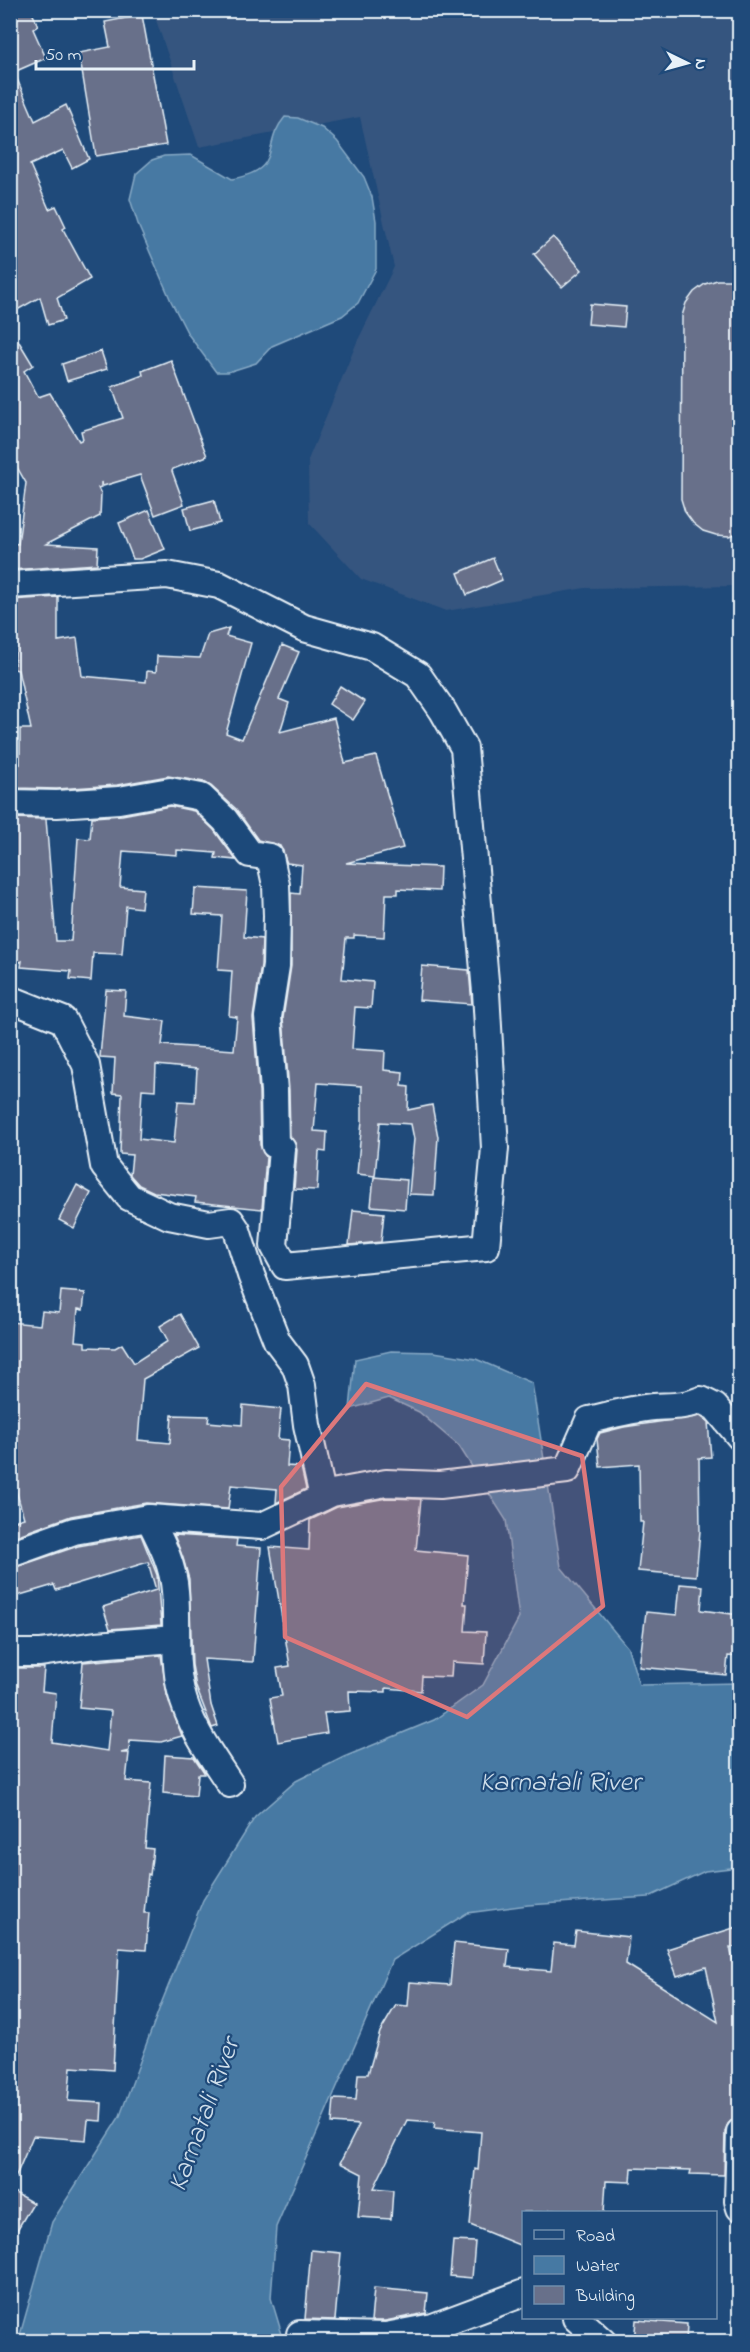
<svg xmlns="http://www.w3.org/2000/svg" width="750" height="2352" viewBox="0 0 750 2352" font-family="'Indie Flower',sans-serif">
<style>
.built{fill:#35557f}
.water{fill:#4679a3;stroke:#87a9c5;stroke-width:1.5}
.building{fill:#68708a;stroke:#e8f1f8;stroke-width:1.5;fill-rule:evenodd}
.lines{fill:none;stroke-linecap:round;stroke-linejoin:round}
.minor-casing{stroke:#e8f1f8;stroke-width:30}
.minor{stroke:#1f4a7a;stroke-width:26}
.marked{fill:#dd787b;fill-opacity:0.2;stroke:#dd787b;stroke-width:4.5;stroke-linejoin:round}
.labels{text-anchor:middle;stroke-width:4.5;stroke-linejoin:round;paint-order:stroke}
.water-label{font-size:28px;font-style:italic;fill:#d0dfeb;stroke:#1f4a7a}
</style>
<rect width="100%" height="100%" fill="#1f4a7a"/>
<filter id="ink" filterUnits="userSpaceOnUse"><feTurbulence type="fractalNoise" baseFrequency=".0167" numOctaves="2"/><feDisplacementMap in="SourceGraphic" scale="12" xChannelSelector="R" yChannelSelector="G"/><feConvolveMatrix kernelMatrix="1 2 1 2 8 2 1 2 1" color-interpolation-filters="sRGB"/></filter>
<g filter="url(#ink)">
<polygon class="built" points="153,11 739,11 739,586 585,588 446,611 361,579 309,523 308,460 357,342 394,267 360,117 199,147"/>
<g class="water">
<path d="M285,117L298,118L322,128L337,141L364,177L372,197L376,221V269L358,303L342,316L272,346L256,363L228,372H216L188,334L171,301L139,227L130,199L136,174L152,160L164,156L191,155L232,179C285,169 260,146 285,117Z"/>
<polygon points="391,1351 434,1352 476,1359 532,1383 561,1567 628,1648 639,1685 739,1683 739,1867 705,1871 649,1897 528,1905 467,1913 392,1960 276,2227 271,2298 284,2341 18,2342 52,2222 120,2116 161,2004 203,1900 255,1817 296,1781 344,1757 434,1720 483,1685 519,1618 506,1520 459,1446 419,1412 389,1398 350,1409 355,1359"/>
</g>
<g class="building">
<polygon points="20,10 31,10 38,26 33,29 46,58 14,72 35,121 66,105 89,159 72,168 63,150 30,165 49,209 56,206 66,227 63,229 90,279 57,298 64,320 48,325 40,297 10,314 10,15"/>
<polygon points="142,15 166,145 96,156 79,53 110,47 105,22"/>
<polygon points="553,237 582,270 562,287 534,254"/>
<polygon points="717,280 731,280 740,283 740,532 729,536 716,535 703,531 693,523 685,512 681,499 682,316 686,303 694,292 705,284"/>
<polygon points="590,304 626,307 624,327 588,324"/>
<polygon points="10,327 33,365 24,371 38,397 50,393 79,441 83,439 81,431 123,418 112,387 143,375 142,371 171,360 197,430 207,456 173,469 172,471 184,504 155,515 140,475 103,486 101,482 101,487 98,488 101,494 100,516 46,544 98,547 97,564 10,570 10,543 18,544 26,483 10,455"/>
<polygon points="101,351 107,369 67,381 62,364"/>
<polygon points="214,500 220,523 190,531 184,508"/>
<polygon points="149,510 165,549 140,559 133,559 119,523"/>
<polygon points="493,558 502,580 467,595 458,573"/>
<polygon points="58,597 58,641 77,638 82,676 146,682 147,671 156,672 157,656 200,658 208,634 229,628 226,636 251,643 226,733 242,739 282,645 299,652 279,699 289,703 280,732 334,718 345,763 376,756 403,848 346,863 440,867 439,891 398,889 398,894 386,894 384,937 354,935 354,938 346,938 342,979 373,982 371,1008 355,1007 352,1049 385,1051 384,1070 403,1072 402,1086 409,1087 408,1110 432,1105 438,1137 434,1195 409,1194 414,1139 411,1124 380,1122 375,1176 357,1174 362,1121 362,1086 318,1083 314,1131 327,1132 326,1152 319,1151 317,1190 294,1189 297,1150 295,1143 290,1136 289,1090 283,1018 291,966 291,893 300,894 302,865 287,863 280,846 258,840 236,809 211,786 204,782 168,776 117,785 57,789 16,788 18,763 20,764 20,729 31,729 18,670 14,669 17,633 10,634 10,600"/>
<polygon points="340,686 365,702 353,720 329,704"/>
<polygon points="170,806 194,811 214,830 236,860 215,858 216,853 177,850 177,855 123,851 120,887 143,889 141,908 126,906 122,954 93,953 91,981 70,979 71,971 21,967 22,961 10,967 10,818 46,819 56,941 71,941 78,838 90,839 92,817 122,815"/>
<path d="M195,888L247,891L244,937L262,939L261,965L253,1018L259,1092L260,1145L266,1157L262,1209L195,1202L196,1197L154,1192L139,1185L130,1175L132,1155L120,1154L122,1094L113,1093L115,1058L100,1057L106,990L126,991L124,1016L165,1021L162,1045L234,1050L237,1017L229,1016L232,971L218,970L222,916L193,914ZM156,1065L197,1069L195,1102L178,1101L174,1143L139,1139L142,1089L155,1090Z"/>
<polygon points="422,966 469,970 472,1004 419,1000"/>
<polygon points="374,1177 407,1180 405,1209 371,1206"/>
<polygon points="77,1185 91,1193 74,1228 59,1220"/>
<polygon points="353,1210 384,1213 381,1242 349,1245"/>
<polygon points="61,1291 85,1293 83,1310 78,1309 75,1341 85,1342 85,1347 115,1348 122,1344 134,1363 168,1341 160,1326 180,1314 199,1348 143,1379 138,1440 170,1443 172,1415 209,1416 208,1422 242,1425 243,1405 281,1409 278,1439 289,1440 287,1466 301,1467 306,1489 276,1503 277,1489 231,1485 228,1509 146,1503 71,1516 10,1538 10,1522 24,1518 13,1480 10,1480 10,1322 40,1325 42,1311 59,1313"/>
<polygon points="700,1416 708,1422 711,1457 699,1458 700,1531 696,1576 638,1571 643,1522 640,1522 639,1464 600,1467 597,1439 600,1433 624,1427"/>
<polygon points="387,1498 421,1499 416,1550 468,1555 464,1604 467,1604 465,1631 486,1632 484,1664 452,1662 451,1677 422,1676 421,1691 386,1688 386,1692 349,1691 350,1711 324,1713 327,1733 278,1742 270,1698 282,1696 277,1668 290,1666 270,1547 309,1550 310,1520 337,1507"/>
<polygon points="141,1535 157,1575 161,1625 110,1629 103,1607 156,1590 148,1562 56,1590 54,1585 10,1598 10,1569 78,1546"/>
<polygon points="174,1535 237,1539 236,1546 261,1548 253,1662 204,1659 211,1705 218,1726 212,1728 196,1687 192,1665 189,1579 183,1558"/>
<polygon points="680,1584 703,1586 701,1610 740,1615 740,1657 728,1656 726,1675 639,1667 646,1612 677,1615"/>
<polygon points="161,1655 167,1695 182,1736 161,1742 130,1740 129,1751 121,1753 129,1753 126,1781 151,1783 145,1848 153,1849 150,1875 148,1874 144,1913 149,1913 146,1950 119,1948 113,2070 71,2067 68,2101 102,2103 101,2121 88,2120 86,2140 33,2136 10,2190 10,1748 13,1724 10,1724 10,1699 14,1668 44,1668 42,1691 56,1693 52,1742 107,1751 111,1711 79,1708 83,1662"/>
<polygon points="165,1755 194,1757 204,1772 204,1774 198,1774 196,1796 163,1793"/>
<polygon points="740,1926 740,1948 730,1947 740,1993 740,2117 734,2118 728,2124 725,2131 724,2175 690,2174 691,2170 632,2168 631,2182 606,2181 604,2212 550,2210 549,2212 524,2212 524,2247 470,2225 475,2169 478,2170 481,2132 434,2128 435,2122 407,2120 374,2188 393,2190 391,2219 358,2217 362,2174 340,2163 359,2125 332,2123 334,2099 356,2100 358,2074 368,2074 380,2032 396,2005 408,2006 410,1982 450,1985 454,1943 509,1949 507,1967 551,1971 554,1943 574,1945 576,1931 629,1937 626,1964 718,2022 706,1967 677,1976 667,1949"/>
<polygon points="10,2190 33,2203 10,2242"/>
<polygon points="453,2241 475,2242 472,2278 450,2276"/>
<polygon points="311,2250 341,2253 335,2320 305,2319"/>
<polygon points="374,2288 428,2293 426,2313 385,2321 371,2321"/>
<polygon points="636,2320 687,2324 686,2342 634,2342"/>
</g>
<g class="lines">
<defs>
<g id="minor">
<polyline points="10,585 167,575 219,585 304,628 372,647 418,675 443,711 464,748 486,992 495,1148 486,1247 285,1266 274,1246 282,1149 275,1145 274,1091 268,1017 276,966 277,916 276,885 270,857 250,854 225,820 201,797 170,791 119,800 57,804 10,803"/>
<polyline points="10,999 63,1020 86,1065 104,1166 129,1197 169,1216 209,1224 231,1221 237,1230 251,1275 277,1341 295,1365 302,1385 307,1425 323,1497"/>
<path d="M149,1518C161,1542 173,1564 175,1591C178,1624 173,1658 181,1691C189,1725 211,1755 230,1784"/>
<path d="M10,1554L74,1531L149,1518L262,1526L332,1493L386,1483L440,1485L567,1470L589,1420C610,1415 632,1409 654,1407C671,1406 685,1407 701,1400L715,1407L740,1437"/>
<polyline points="10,1653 40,1653 96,1645 175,1639"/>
<polyline points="740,2132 738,2201 740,2208"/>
<polyline points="576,2318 603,2342"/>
<polyline points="300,2342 300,2334 386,2336 433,2327 524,2293"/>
</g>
</defs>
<use href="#minor" class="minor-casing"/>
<use href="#minor" class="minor"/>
</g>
</g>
<path class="marked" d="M366,1384L582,1456L603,1606L467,1717L285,1637L281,1487Z"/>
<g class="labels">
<g class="water-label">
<text x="560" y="1790">Karnatali River</text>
<text transform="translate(202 2114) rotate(-70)" y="10">Karnatali River</text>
</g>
</g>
<rect width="750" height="2352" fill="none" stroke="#1f4a7a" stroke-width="36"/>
<rect x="18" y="18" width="714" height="2316" fill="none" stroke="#e8f1f8" stroke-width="2" filter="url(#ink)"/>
<rect x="522" y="2211" width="195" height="108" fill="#1f4a7a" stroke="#6f8dac" stroke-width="1.5"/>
<rect x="534" y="2230" width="30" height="9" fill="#1f4a7a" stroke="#6f8dac" stroke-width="1.5"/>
<text x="576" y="2241" font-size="18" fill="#e8f1f8">Road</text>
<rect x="534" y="2256" width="30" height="18" fill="#4679a3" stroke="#6f8dac" stroke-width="1.5"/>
<text x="576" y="2271" font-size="18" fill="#e8f1f8">Water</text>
<rect x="534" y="2286" width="30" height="18" fill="#68708a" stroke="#6f8dac" stroke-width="1.5"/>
<text x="576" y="2301" font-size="18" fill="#e8f1f8">Building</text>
<g transform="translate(687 63) rotate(95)" stroke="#1f4a7a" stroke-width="4.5" paint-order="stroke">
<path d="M0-4.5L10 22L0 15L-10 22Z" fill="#e8f1f8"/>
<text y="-9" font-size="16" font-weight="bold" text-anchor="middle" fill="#e8f1f8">N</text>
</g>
<path d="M36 60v9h158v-9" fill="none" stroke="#e8f1f8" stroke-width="3"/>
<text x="45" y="60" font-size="18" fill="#e8f1f8" stroke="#1f4a7a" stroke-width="4.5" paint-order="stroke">50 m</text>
</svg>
